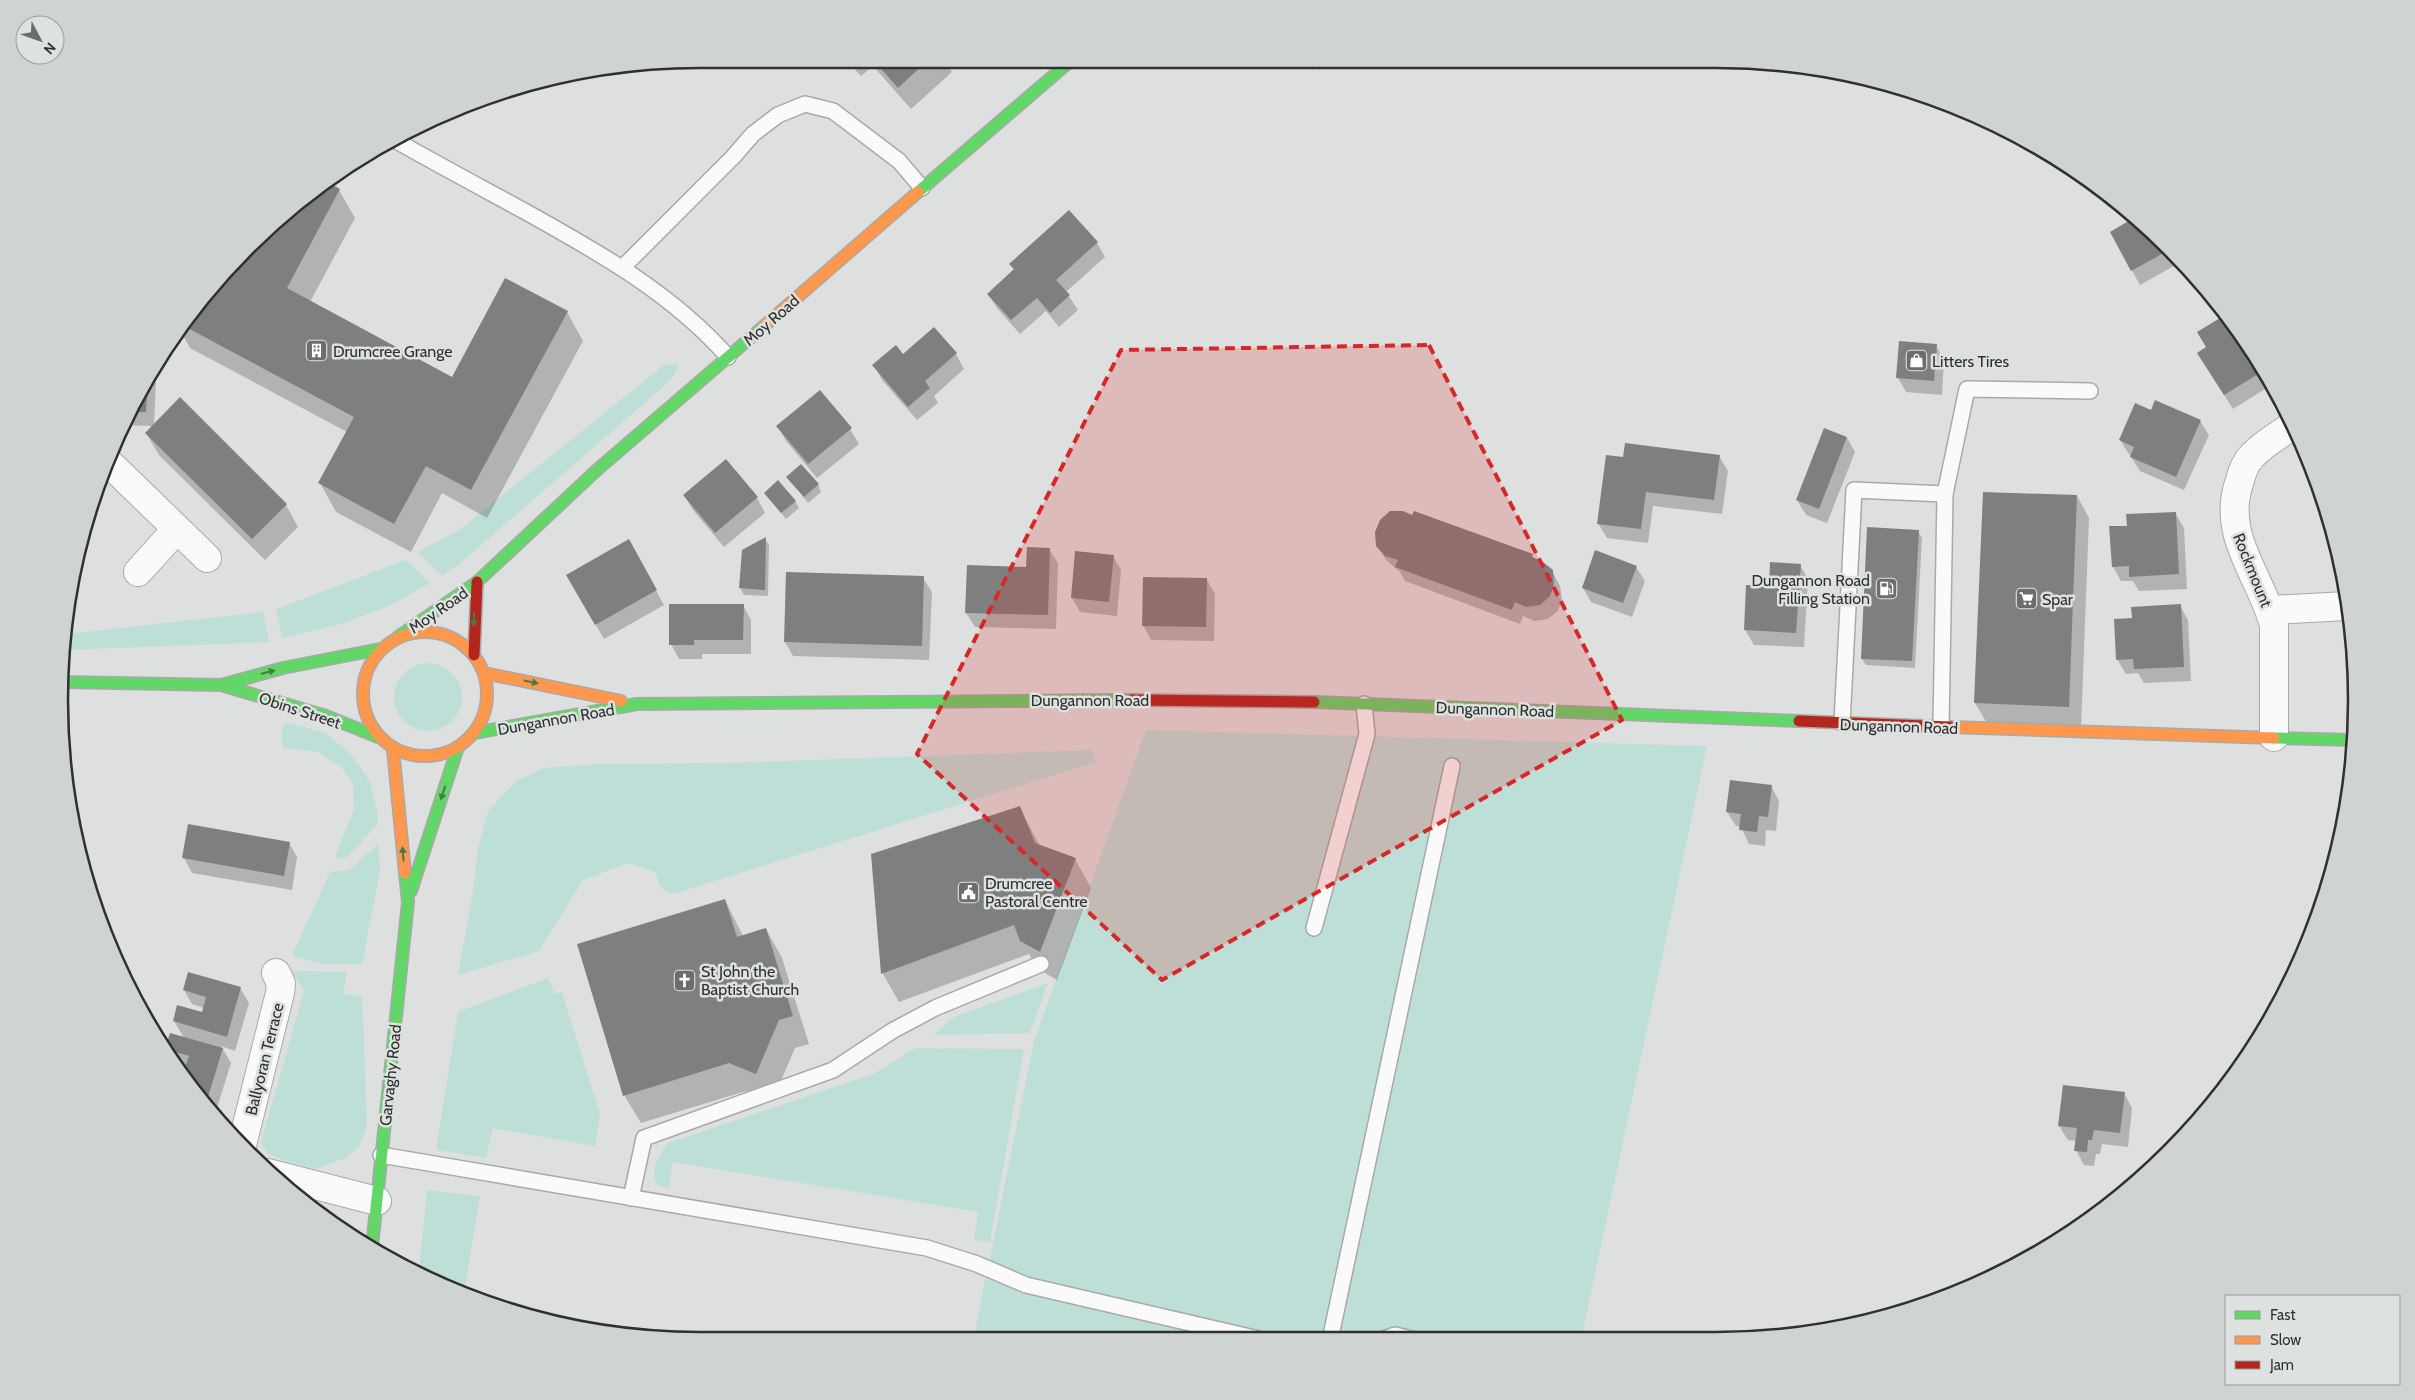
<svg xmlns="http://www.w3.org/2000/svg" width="2415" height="1400" viewBox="0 0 2415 1400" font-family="Cabin,sans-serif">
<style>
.green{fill:#bedfd7}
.shadow{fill:#0003}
.building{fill:#7e807f}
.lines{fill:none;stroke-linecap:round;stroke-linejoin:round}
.lane-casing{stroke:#a8aaa9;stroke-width:18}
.street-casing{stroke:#a8aaa9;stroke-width:30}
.fast-casing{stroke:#a8aaa9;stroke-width:14}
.slow-casing{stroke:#a8aaa9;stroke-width:14}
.jam-casing{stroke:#a8aaa9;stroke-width:14}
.lane{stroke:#fafafa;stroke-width:15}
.street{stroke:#fafafa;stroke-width:28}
.fast{stroke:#63d668;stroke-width:11}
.slow{stroke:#ff974d;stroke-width:11}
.jam{stroke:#b3261e;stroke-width:11}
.oneway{fill:#467b4a}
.marked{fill:#d62828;fill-opacity:0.2;stroke:#d62828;stroke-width:4;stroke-dasharray:10 6;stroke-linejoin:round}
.labels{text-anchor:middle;stroke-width:5;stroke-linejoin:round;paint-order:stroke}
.street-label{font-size:16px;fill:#2f3131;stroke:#dde1e0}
.poi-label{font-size:16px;fill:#2f3131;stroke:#dde1e0;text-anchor:start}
.rim{fill:none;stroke:#2f3131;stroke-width:2.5}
</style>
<rect width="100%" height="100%" fill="#dee0df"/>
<g class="green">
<polygon points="671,364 679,365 671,380 463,561 442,576 418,552 459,530 663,366"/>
<polygon points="406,560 430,583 389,606 341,624 282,638 276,609"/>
<polygon points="263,612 269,642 65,650 67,634"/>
<circle cx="428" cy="697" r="34"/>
<polygon points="285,722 325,733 350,753 370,782 378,814 378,824 347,857 338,859 335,856 354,809 353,783 341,767 318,752 283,748 281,735"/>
<polygon points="1146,730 1707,746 1581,1340 973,1340 1034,1041"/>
<polygon points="1092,750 1096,762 673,894 661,888 655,872 629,863 583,880 539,951 458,975 473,891 478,848 488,811 516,781 543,768 602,764 729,763"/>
<polygon points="378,844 380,871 362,964 322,964 292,956 330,872 349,870"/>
<polygon points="292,971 347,972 343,994 362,996 367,1124 360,1146 343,1159 315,1169 285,1161 267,1153 261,1142 304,991"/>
<polygon points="548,978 555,994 562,992 600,1114 595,1146 493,1128 486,1158 436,1150 458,1012"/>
<polygon points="1048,983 1030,1033 933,1035 954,1017"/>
<path d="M916,1048L1024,1049L990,1242L974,1240L978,1212L673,1162L669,1188L657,1185C650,1168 658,1157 668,1143L873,1074Z"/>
<polygon points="427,1190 480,1196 464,1292 419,1270"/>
</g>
<g class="shadow">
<polygon points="1313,62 1332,62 1319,70"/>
<polygon points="849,63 946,63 952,72 911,109 873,66 861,76"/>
<polygon points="324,182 339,190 355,218 310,302 452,378 567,312 583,341 487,518 442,493 411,552 336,512 320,483 347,432 190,348 179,328 246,247 310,191"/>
<polygon points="2137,220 2168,246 2181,262 2140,285 2111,233"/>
<polygon points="1097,243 1105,257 1066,292 1078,310 1059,327 1046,311 1020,334 997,308 988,294 1014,270 1011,264"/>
<polygon points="2226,316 2248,344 2270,386 2233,409 2207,368 2208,348"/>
<polygon points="934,329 956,354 964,369 934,396 938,403 917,420 882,380 874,365 903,356"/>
<polygon points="1936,346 1944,360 1942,395 1906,392 1898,378"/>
<polygon points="152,370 156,379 154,425 286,505 298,527 265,560 159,455 146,433 153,426 122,425"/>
<polygon points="2152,411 2200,421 2209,435 2184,490 2140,471 2120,440"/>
<polygon points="778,426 850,429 859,444 817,478 786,441"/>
<polygon points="1847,438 1855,452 1827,523 1806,515 1797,500"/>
<polygon points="1719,456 1728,471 1722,514 1653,506 1648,543 1607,538 1598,523 1624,459"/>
<polygon points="726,461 757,498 765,513 724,547 693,510 684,495"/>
<polygon points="788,477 818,485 821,492 808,503"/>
<polygon points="765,493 795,501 799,508 786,519"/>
<polygon points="1984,493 2077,496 2089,518 2081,728 1988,725 1975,703"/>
<polygon points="2175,513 2184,528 2187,589 2139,591 2133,581 2121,581 2113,567 2128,527"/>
<polygon points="1413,516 1532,555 1535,560 1552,571 1560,586 1562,599 1558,611 1548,619 1535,621 1523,616 1520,624 1405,581 1400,572 1386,560 1377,545"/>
<polygon points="1918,531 1922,538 1915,668 1866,665 1862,659"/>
<polygon points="765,539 769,545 768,596 744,595 740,588"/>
<polygon points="628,541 664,605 604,639 567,575"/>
<polygon points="1049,549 1058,563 1056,629 975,627 966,613 1027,568"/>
<polygon points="1113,556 1121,570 1117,616 1080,612 1072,598"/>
<polygon points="1800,565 1808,579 1804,647 1754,645 1745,630 1770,587"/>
<polygon points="1636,567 1645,581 1632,617 1591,602 1583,588"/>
<polygon points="923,578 932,592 929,660 793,656 785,642"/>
<polygon points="1207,580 1215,594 1214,641 1151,640 1143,625"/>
<polygon points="743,605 751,620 751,654 702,654 702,659 679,659 671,644"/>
<polygon points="2180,606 2188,620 2191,681 2144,683 2138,673 2126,674 2117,659 2133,619"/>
<polygon points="1771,786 1779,801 1776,831 1766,830 1765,846 1749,844 1741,827 1736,826 1727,812"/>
<polygon points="1019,807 1040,846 1075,859 1091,888 1057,980 1038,969 1029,954 899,1002 883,974 873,855"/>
<polygon points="289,843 297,857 292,890 192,873 184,858"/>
<polygon points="725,900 743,936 766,929 782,958 809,1044 795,1048 772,1102 746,1091 641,1123 624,1095"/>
<polygon points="240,988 249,1003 235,1051 221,1046 231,1063 216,1111 208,1109 191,1091 180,1074 184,1075 186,1067 174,1063 166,1049 184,1038 174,1021 203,1014 204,1008 192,1004 184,990"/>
<polygon points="2124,1093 2132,1108 2128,1147 2102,1144 2100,1154 2096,1154 2094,1166 2084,1165 2076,1150 2077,1141 2068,1140 2059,1126"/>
</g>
<g class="building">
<polygon points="876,63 925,63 898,88"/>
<polygon points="326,181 340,189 287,288 452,377 505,278 568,311 471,490 426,466 394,524 318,483 354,417 182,325 246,247 310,191"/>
<polygon points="1069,210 1098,242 1056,280 1070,295 1050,313 1037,298 1011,320 987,294 1014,269 1009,264"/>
<polygon points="2132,219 2134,222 2137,221 2171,249 2131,271 2110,232"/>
<polygon points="2225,315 2248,344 2263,371 2224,395 2197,353 2206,347 2197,332"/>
<polygon points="934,327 957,353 925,381 930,388 908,407 872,365 896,345 903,354"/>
<polygon points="1899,341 1937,344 1934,381 1896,378"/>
<polygon points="148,376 146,412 128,412"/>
<polygon points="820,390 852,428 808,464 776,426"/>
<polygon points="180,397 287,504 252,539 145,433"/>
<polygon points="2155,400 2201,420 2176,477 2130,457 2134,447 2119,440 2135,403 2151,410"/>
<polygon points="1824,428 1847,437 1819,509 1796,500"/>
<polygon points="1625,443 1720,455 1714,500 1646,492 1641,529 1597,524 1606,455 1623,457"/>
<polygon points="726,459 758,497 715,533 683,495"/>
<polygon points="801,464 819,484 804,497 786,477"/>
<polygon points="778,480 796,501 781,513 764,493"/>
<polygon points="1983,492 2077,495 2069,707 1974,703"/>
<polygon points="1390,511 1403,511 1412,515 1414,511 1533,554 1532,557 1543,562 1553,570 1554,584 1550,596 1540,605 1526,607 1515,602 1512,610 1395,567 1398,560 1385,556 1376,546 1375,532 1380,520"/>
<polygon points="2176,512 2179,574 2129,577 2129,566 2112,567 2109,526 2127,526 2126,514"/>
<polygon points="1867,527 1919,530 1912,661 1861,659"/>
<polygon points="766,537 765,590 739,588 742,550"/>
<polygon points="629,539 657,590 595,625 566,575"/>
<polygon points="1027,547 1050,548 1048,615 965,613 967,565 1026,567"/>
<polygon points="1595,550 1637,566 1623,603 1582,588"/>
<polygon points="1075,551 1114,555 1109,602 1071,598"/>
<polygon points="1770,562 1801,564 1796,633 1744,630 1746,585 1769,586"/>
<polygon points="786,572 924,576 922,646 784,642"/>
<polygon points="1143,577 1207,578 1206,627 1142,626"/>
<polygon points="669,604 744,604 743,640 694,640 694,645 669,645"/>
<polygon points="2181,604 2184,667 2134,669 2133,659 2116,660 2114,619 2132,618 2131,607"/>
<polygon points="1730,780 1772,785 1768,817 1759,816 1757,832 1739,830 1741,814 1726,812"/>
<polygon points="1020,806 1035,843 1076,858 1040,952 1020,941 1014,925 881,974 871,854"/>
<polygon points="188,824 290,842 284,876 182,858"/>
<polygon points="725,899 737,937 766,928 793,1016 779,1020 756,1074 729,1063 623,1096 577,944"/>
<polygon points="188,972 241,987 227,1037 173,1021 177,1005 202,1012 206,997 183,990"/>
<polygon points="170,1033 223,1048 208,1097 194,1093 179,1072 183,1073 189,1056 165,1049"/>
<polygon points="2063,1085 2125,1092 2120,1133 2094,1130 2092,1140 2088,1140 2087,1152 2074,1151 2077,1128 2058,1126"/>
</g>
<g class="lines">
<defs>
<g id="lane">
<path d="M393,139C437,164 482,188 526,212C598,252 673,294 728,357"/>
<polyline points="622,268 733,157 753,134 778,115 805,104 833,111 899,161 922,188"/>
<polyline points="1945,494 1967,389 2090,391"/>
<polyline points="1842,723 1854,490 1945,494 1941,727"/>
<polyline points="1314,928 1367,734 1364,704"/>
<polyline points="381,1155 927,1248 977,1264 1026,1285 1263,1340"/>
<polyline points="631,1198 644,1138 833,1070 892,1031 935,1008 1041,964"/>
<polyline points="1330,1340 1452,766"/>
<polyline points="1381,1340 1395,1335 1416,1340"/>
</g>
<g id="street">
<polyline points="108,462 207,558"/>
<polyline points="138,572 176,530"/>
<polyline points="2270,610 2347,606"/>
<path d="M2274,737V625C2260,574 2220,535 2240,480C2242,472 2246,462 2252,456C2263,444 2279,435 2292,426"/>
<polyline points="242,1145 280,993 281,983 276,973"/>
<polyline points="268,1173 377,1201"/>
</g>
<g id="fast">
<polyline points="918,192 1068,63"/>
<polyline points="398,637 477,582 598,469 763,327"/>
<polyline points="61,682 221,685 283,668 380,649"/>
<polyline points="221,685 326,716 378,737"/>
<polyline points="1314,702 1799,721"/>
<polyline points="474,733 637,704 1131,700"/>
<polyline points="2274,738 2352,740"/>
<polyline points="411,891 458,747"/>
<polyline points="372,1247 408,902 405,873"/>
</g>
<g id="slow">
<polyline points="763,327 918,192"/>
<circle cx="425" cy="694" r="62"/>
<polyline points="484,673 621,701"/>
<polyline points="1950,727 2274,738"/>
<polyline points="393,749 405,873"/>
</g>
<g id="jam">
<polyline points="474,655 477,582"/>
<polyline points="1131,700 1314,702"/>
<polyline points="1799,721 1950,727"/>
</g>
</defs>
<use href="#lane" class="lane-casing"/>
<use href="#street" class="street-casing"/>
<use href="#fast" class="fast-casing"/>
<use href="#slow" class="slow-casing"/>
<use href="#jam" class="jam-casing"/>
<use href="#lane" class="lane"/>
<use href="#street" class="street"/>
<use href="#fast" class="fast"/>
<use href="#slow" class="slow"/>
<use href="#jam" class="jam"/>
</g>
<defs><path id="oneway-solid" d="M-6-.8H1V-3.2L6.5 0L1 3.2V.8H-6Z" transform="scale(1.25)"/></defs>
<g class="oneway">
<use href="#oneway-solid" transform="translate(474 619) rotate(91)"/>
<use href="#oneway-solid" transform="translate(268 672) rotate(-15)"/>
<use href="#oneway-solid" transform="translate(531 682) rotate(12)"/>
<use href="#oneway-solid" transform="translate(443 793) rotate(108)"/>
<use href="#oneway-solid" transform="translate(403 854) rotate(-95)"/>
</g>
<path class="marked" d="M1429,345L1622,720L1162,980L917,754L1121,350Z"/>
<defs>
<symbol id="building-square" viewBox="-11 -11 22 22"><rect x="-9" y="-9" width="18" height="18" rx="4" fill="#6c6e6e" stroke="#dde1e0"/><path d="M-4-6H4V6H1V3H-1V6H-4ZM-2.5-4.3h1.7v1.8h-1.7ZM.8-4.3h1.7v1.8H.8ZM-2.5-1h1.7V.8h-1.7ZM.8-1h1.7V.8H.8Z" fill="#fff"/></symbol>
<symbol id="shop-square" viewBox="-11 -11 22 22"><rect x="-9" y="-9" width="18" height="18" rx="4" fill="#6c6e6e" stroke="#dde1e0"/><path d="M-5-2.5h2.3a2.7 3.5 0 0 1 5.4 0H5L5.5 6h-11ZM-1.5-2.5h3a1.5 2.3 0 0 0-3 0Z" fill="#fff"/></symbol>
<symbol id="fuel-square" viewBox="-11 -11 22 22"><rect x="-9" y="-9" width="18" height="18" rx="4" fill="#6c6e6e" stroke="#dde1e0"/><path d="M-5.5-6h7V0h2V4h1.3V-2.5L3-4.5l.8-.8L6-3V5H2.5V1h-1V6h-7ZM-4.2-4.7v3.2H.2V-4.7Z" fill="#fff"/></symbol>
<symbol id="supermarket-square" viewBox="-11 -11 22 22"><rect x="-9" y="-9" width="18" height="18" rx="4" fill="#6c6e6e" stroke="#dde1e0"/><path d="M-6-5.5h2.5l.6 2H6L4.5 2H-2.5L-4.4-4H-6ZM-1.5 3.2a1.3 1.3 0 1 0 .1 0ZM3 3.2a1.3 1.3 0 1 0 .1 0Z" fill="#fff"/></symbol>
<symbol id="civic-square" viewBox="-11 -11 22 22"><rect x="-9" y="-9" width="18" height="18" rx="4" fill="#6c6e6e" stroke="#dde1e0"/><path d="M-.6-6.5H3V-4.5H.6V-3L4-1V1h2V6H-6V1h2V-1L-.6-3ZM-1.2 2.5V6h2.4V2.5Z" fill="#fff"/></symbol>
<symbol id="church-square" viewBox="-11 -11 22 22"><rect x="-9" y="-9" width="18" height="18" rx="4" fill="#6c6e6e" stroke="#dde1e0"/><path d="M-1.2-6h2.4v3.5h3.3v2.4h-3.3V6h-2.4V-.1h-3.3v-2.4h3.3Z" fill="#fff"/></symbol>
</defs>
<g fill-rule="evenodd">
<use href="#building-square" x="304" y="338" width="25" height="25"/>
<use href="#shop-square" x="1904" y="348" width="25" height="25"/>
<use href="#fuel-square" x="1874" y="576" width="25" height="25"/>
<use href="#supermarket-square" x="2014" y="586" width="25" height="25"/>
<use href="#civic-square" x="956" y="880" width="25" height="25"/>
<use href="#church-square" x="672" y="968" width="25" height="25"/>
</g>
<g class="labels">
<g class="street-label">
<text transform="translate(771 320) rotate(-41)" y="6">Moy Road</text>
<text transform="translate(2253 570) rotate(68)" y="6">Rockmount</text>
<text transform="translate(438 610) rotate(-35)" y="6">Moy Road</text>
<text x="1090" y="706">Dungannon Road</text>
<text transform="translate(1495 709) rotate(2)" y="6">Dungannon Road</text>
<text transform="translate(300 710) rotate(18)" y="6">Obins Street</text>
<text transform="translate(556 719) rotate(-10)" y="6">Dungannon Road</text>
<text transform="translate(1899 726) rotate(2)" y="6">Dungannon Road</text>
<text transform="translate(264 1059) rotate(-76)" y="6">Ballyoran Terrace</text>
<text transform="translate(390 1075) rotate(-84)" y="6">Garvaghy Road</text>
</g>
<g class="poi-label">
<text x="333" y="357">Drumcree Grange</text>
<text x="1932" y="367">Litters Tires</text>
<text x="1870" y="586" text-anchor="end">Dungannon Road<tspan x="1870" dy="18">Filling Station</tspan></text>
<text x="2042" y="605">Spar</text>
<text x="985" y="889">Drumcree<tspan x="985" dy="18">Pastoral Centre</tspan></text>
<text x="701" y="977">St John the<tspan x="701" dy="18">Baptist Church</tspan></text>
</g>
</g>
<path d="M0 0H2415V1400H0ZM700 68H1716A632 632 0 0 1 2348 700V700A632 632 0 0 1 1716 1332H700A632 632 0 0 1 68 700V700A632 632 0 0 1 700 68Z" fill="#cfd3d2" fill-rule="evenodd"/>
<path class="rim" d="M700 68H1716A632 632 0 0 1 2348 700V700A632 632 0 0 1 1716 1332H700A632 632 0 0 1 68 700V700A632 632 0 0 1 700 68Z"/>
<rect x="2225" y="1295" width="175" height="90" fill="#dde1e0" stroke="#979b9a"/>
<rect x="2235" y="1311" width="25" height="8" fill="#63d668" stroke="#979b9a"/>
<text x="2270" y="1320" font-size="15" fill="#2f3131">Fast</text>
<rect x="2235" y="1336" width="25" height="8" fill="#ff974d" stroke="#979b9a"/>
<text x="2270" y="1345" font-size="15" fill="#2f3131">Slow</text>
<rect x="2235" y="1361" width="25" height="8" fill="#b3261e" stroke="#979b9a"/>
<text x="2270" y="1370" font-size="15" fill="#2f3131">Jam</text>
<g transform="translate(40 40) rotate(131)"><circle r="24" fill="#dde1e0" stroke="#979b9a"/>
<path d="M0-4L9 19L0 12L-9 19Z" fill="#6c6e6e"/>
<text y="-8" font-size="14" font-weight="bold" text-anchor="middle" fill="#2f3131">N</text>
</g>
</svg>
